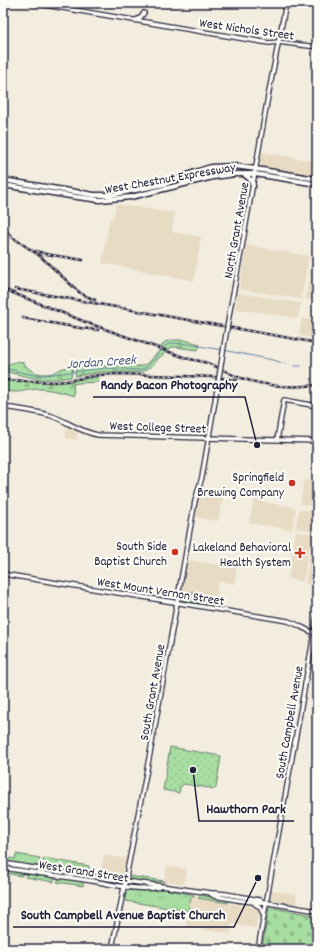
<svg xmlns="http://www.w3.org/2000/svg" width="320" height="952" viewBox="0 0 320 952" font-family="Dekko,sans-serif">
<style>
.built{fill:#e7dbc4}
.grass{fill:url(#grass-tufts);stroke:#65806e}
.forest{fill:url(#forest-firs);stroke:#65806e}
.cemetery{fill:url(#cemetery-stones);stroke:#65806e}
.park{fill:url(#park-dots);stroke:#65806e}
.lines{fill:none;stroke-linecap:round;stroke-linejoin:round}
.stream{stroke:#6682a6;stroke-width:1}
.secondary-casing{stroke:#22223b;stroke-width:6}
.primary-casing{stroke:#22223b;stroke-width:7}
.secondary{stroke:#fdfcf7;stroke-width:3.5}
.primary{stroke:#fdfcf7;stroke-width:4}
.rail-casing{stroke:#22223b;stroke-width:2.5}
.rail{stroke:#fdfcf7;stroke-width:1;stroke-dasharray:3;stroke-linecap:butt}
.secondary-bridge-casing{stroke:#22223b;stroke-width:6;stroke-linecap:butt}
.secondary-bridge{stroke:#fdfcf7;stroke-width:3.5}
.poi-dot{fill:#c8321e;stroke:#fdfcf7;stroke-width:1.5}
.labels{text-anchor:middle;stroke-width:4;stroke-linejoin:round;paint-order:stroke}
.street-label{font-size:13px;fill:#22223b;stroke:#fdfcf7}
.poi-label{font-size:13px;fill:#22223b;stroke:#fdfcf7;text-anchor:end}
.water-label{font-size:14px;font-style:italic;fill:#4a5a7a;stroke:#fdfcf7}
.leader{fill:none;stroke:#22223b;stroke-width:1.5}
.callout-dot{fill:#22223b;stroke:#fdfcf7;stroke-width:1.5}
.callout-label{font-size:14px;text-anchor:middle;font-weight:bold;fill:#22223b;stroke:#fdfcf7;stroke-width:4;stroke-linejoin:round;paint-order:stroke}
</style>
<defs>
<pattern id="grass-tufts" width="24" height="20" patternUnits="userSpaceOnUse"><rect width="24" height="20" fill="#a8dea1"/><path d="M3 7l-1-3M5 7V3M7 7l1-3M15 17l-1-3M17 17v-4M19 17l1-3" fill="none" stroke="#90be8c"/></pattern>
<pattern id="forest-firs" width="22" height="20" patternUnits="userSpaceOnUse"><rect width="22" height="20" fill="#a8dea1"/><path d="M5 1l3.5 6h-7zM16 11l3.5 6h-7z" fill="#90be8c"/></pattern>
<pattern id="cemetery-stones" width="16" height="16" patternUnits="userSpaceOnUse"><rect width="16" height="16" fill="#a8dea1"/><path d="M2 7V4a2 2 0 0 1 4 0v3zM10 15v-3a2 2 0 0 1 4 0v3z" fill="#90be8c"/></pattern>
<pattern id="park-dots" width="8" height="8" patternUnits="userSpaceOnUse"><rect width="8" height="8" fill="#a8dea1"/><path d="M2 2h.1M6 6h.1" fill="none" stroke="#90be8c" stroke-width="1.8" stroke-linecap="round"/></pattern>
</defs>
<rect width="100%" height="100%" fill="#f3ede0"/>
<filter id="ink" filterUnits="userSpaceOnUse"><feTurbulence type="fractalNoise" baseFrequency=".025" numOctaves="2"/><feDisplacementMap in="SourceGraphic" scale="8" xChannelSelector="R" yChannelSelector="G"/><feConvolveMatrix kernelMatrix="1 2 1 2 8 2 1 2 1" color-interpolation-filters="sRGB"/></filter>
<g filter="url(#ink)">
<g class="built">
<polygon points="263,152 317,162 317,177 263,168 260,163 261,154"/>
<polygon points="116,204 175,213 172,232 201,237 194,281 102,263 110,217 113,218"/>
<polygon points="317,236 317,279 312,279 309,277"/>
<polygon points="246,245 309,256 301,299 239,289"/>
<polygon points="309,280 317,281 317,302 305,299"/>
<polygon points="238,293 300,303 301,303 298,318 296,318 265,313 235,309"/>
<polygon points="302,318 317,321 317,339 300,336 299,334"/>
<polygon points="69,426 78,431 76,440 65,438 67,428"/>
<polygon points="304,480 317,482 317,507 300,504"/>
<polygon points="203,490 224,494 218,521 195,517 200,492"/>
<polygon points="255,500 296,508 292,530 249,523 254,501"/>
<polygon points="299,509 317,512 317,532 295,528"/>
<polygon points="296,531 312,534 303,582 288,579"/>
<polygon points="313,534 317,534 317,586 305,583"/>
<polygon points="187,560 237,568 234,584 219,581 214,607 181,602 180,601"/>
<polygon points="104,855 127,859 123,877 101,873"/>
<polygon points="167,866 187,869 184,884 164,881"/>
<polygon points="270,890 297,894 296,903 294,904 270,899 269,898"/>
<polygon points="191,897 255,907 259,911 256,928 232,924 231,934 185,927"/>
</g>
<g class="grass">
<polygon points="16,854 40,858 39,865 35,867 3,861 3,857 15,859"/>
<polygon points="44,858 89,866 89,871 86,873 45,868 42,866"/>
<polygon points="3,869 20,872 22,873 22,876 3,873"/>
<polygon points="27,874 52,877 54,879 54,882 25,877"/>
<path d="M129,876L164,881V882C158,881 133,885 129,879C129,878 129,877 129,876Z"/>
<polygon points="62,878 81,881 83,883 83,886 57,882 59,879"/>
<polygon points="161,888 194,895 194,897 191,897 188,911 125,901 126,893 129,890 142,891"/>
<polygon points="200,895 227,900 228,903 198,898"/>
</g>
<g class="forest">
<polygon points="173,340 184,340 200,344 198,350 175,347 172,347 168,350 161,347 165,342"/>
<polygon points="160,350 166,352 159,358 152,366 142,372 101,372 75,376 76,368 88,366 142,366 146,364"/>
<path d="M3,361L6,365C10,364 17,360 21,362C23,362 25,365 26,366C32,372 37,374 46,374C58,374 59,365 73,368L71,377L58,379H38L3,371Z"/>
<path d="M98,377L99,382L78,383L73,384L74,396C64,393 50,389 40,389C26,389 19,395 5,390L3,392V381L58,382Z"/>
</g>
<polygon class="cemetery" points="269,907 317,916 317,949 262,949"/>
<g class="park">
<polygon points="183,591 202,593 200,604 182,600"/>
<polygon points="170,747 221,756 216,788 215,789 184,784 180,787 179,793 163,790"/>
</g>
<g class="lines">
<g class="stream">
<polyline points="294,366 301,366"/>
<polyline points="3,368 34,375 45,375 106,368 140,370 147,367 155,358 165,346 172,343 188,344 228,351 273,360 286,364"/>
</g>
<defs>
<g id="secondary">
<polyline points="33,3 269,43 278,42 317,47"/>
<polyline points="136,20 140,18 144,13"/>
<polyline points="242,247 267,102 286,3"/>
<path d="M3,407C19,409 36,411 52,416C68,422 81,432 98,435L317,441"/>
<polyline points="277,440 284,400 317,406"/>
<path d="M3,574L288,621C298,624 305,630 315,633"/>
<path d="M3,863L40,869L211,893C224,892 246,898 260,900L263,902L317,911"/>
<path d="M3,868C31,872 58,876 86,880C108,883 138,892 160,887"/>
<path d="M211,894L214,896C226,898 252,904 263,902"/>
<polyline points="255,904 260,907 264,916"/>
<polyline points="112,949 152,743 195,501 202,477 215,401"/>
<polyline points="258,949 317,617"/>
</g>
<g id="primary">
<polyline points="244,174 250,179 253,186"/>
<polyline points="3,180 94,195 111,195 165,184 195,172 211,167 234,166 256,169 317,179"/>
<polyline points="3,185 77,197 100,200 131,197 213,177 236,174 255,174 317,184"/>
</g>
</defs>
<use href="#secondary" class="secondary-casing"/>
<use href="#primary" class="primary-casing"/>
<use href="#secondary" class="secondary"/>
<use href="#primary" class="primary"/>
<defs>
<g id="rail">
<polyline points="3,227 12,237 40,256 79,292 86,296 95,300"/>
<polyline points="36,251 46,254 83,260"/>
<path d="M3,289L88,323L189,359C195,360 201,361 207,363C219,367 229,374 241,378C265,386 292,388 317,385"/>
<polyline points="15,289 317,343"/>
<polyline points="23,318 80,328 98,330"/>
<polyline points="3,380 56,382 67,381 98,375 118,374 214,377 237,380"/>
</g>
</defs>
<use href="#rail" class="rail-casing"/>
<use href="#rail" class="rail"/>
<defs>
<polyline id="secondary-bridge" points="215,401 230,310 242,247"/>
</defs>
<use href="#secondary-bridge" class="secondary-bridge-casing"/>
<use href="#secondary-bridge" class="secondary-bridge"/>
</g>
</g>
<g class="poi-dot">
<circle cx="292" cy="483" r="4"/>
<circle cx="175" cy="552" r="4"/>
<path d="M298 547h4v4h4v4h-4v4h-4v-4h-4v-4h4z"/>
</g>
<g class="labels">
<g class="street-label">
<text transform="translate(247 28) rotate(8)" y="5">West Nichols Street</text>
<text transform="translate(170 177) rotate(-10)" y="5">West Chestnut Expressway</text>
<text transform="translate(235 230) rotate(-80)" y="5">North Grant Avenue</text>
<text transform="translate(158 426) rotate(2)" y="5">West College Street</text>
<text transform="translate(161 590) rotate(9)" y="5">West Mount Vernon Street</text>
<text transform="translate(151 692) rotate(-80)" y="5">South Grant Avenue</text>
<text transform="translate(288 722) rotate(-80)" y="5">South Campbell Avenue</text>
<text transform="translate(84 870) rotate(9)" y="5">West Grand Street</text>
</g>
<g class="poi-label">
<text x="284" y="481">Springfield<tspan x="284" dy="15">Brewing Company</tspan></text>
<text x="167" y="550">South Side<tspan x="167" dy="15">Baptist Church</tspan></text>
<text x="291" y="551">Lakeland Behavioral<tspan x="291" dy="15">Health System</tspan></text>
</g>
<g class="water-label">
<text transform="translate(101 361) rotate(-4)" y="5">Jordan Creek</text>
</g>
</g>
<path class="leader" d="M257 445L245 397H93M193 770L199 821H294M258 878L234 927H13"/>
<g class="callout-dot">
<circle cx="257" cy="445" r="4"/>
<circle cx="193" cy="770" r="4"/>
<circle cx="258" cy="878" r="4"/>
</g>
<g class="callout-label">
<text x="169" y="389">Randy Bacon Photography</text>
<text x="246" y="813">Hawthorn Park</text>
<text x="123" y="919">South Campbell Avenue Baptist Church</text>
</g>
<rect width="320" height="952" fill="none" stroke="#fdfcf7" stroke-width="16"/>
<rect x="8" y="8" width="304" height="936" fill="none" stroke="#22223b" stroke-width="1.5" filter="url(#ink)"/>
</svg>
